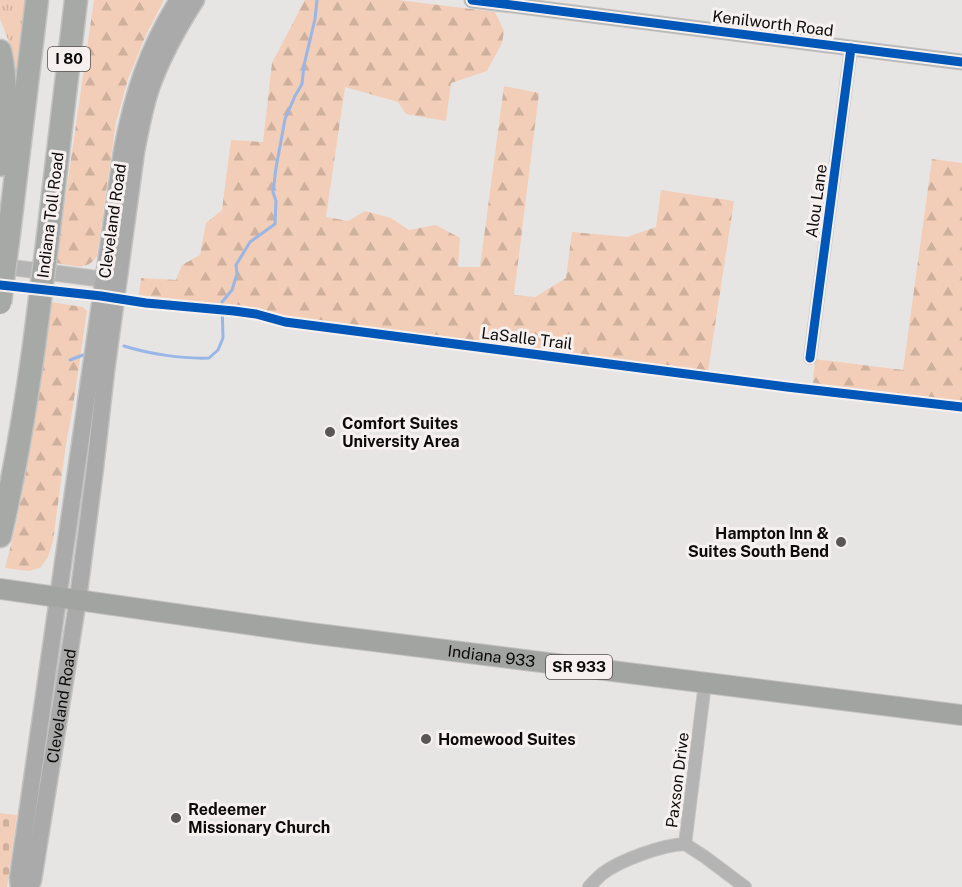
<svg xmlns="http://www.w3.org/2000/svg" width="962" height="887" viewBox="0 0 962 887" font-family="'Public Sans',sans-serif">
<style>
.grass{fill:url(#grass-tufts)}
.forest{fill:url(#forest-firs)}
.cemetery{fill:url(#cemetery-stones)}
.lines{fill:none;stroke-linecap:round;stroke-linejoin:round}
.stream{stroke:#98b6e6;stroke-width:3}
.minor-casing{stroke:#c3c2c1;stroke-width:14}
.tertiary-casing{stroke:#c3c2c1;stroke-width:17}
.secondary-casing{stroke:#c3c2c1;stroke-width:19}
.primary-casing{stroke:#c3c2c1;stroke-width:22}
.motorway-casing{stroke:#c3c2c1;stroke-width:25}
.minor{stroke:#b3b4b3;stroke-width:12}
.tertiary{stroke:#b3b4b3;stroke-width:15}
.secondary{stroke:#a9aaa9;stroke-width:16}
.primary{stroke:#a2a4a2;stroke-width:20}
.motorway{stroke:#a7a9a7;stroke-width:22}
.motorway-bridge-casing{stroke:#c3c2c1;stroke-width:25;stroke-linecap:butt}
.motorway-bridge{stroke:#a7a9a7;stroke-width:22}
.cycleway-casing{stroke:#f6f1ef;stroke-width:13}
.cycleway{stroke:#0057b8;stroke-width:9}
.poi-dot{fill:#595756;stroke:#f6f1ef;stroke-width:2}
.labels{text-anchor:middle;stroke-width:6;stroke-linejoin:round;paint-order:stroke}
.shield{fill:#f6f1ef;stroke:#53504f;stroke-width:1.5}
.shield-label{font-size:15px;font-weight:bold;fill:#0d0b0a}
.street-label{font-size:16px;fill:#0d0b0a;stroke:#f6f1ef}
.poi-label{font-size:16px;font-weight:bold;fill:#0d0b0a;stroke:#f6f1ef;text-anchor:start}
</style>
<defs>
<pattern id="grass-tufts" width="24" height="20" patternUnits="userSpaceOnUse" patternTransform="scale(1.5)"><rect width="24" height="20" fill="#f2ceb8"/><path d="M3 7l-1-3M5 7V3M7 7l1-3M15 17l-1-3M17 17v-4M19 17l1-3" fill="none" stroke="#ceb09d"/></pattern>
<pattern id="forest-firs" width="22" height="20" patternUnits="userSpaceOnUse" patternTransform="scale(1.5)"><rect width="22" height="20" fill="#f2ceb8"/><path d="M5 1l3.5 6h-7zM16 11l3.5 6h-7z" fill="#ceb09d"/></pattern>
<pattern id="cemetery-stones" width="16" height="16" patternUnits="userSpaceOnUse" patternTransform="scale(1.5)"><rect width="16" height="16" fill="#f2ceb8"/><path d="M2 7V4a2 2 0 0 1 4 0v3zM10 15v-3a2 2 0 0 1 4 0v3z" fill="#ceb09d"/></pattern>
</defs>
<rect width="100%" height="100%" fill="#e7e5e3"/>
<polygon class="grass" points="0,0 26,0 14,105 9,42 0,19"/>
<g class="forest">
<path d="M94,0H164L146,35L128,79L116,122L97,256C87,272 72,265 56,263Z"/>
<path d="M305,0H398L495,12L504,31L502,43L487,71L451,83L446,121L406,114L398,102L345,87L326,217L348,221L365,211L391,218L409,230L436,225L460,238L458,267H480L504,86L539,93L514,295L535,297L566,278L572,232L627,237L656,227L661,190L734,201L708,371L296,318C244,306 192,301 139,295L141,278L176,280L182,265L200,255L206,223L222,210L231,140L263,142L272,63Z"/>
<polygon points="932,159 962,163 962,401 813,383 815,359 903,370"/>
<path d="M51,302L83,307L87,311L72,413L66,444L53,541L48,557L40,568L28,571L5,568C29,481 38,391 51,302Z"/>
</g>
<polygon class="cemetery" points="0,813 17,815 7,887 0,887"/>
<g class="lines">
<g class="stream">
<path d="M124,346C149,354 183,359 209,358L218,350L223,338L222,302L232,290L237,274L236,265L250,242L275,224L276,201L273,192L276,168L285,119L295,96L302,84L304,65L315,19L317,0"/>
<polyline points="70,360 83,355"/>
</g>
<defs>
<g id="minor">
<polyline points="810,358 851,48"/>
<polyline points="685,844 705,683"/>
<polyline points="685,844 705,857 745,887"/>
<path d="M589,887C593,883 597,878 602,874C620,860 662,845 685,844"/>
</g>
<g id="tertiary">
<polyline points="472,0 962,62"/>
<polyline points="0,266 116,281"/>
</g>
<g id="secondary">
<path d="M19,887L18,878L122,151C133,93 147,50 178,0"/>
<path id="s1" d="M30,887L33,880L78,599L95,468L106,371L136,152C140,131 144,109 151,88C162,57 178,28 196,0"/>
</g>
<g id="primary">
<path id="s2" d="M0,589L310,633L962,715"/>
</g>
<g id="motorway">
<path d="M0,51C9,89 3,127 0,165"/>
<polyline points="9,233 37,0"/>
<polyline points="48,237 76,0"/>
<path d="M0,536C15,473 25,410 34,346"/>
</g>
</defs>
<use href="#minor" class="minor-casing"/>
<use href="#tertiary" class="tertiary-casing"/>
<use href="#secondary" class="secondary-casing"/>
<use href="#primary" class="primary-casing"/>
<use href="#motorway" class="motorway-casing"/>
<use href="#minor" class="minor"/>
<use href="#tertiary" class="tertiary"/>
<use href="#secondary" class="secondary"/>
<use href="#primary" class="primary"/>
<use href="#motorway" class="motorway"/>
<defs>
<g id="motorway-bridge">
<polyline points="0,303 9,233"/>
<polyline points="34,346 48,237"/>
</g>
</defs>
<use href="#motorway-bridge" class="motorway-bridge-casing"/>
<use href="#motorway-bridge" class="motorway-bridge"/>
<defs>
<g id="cycleway">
<polyline points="472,0 962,62"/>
<polyline points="0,285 101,296 146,303 234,311 256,314 285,322 787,387 962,407"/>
<polyline points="810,358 851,48"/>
</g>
</defs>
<use href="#cycleway" class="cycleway-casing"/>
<use href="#cycleway" class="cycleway"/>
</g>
<g class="poi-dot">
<circle cx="330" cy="432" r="6"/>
<circle cx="841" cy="542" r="6"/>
<circle cx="426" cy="739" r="6"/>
<circle cx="176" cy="818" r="6"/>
</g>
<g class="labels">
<g class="shield">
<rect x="48" y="47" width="42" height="24" rx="4.5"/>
<rect x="546" y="655" width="66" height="24" rx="4.5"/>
</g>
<g class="shield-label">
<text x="69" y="64">I 80</text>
<text x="579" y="672">SR 933</text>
</g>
<g class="street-label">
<text transform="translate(773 23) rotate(7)" y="6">Kenilworth Road</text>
<text transform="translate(816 201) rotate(-82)" y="6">Alou Lane</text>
<text transform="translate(50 215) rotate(-83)" y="6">Indiana Toll Road</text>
<text transform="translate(112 221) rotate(-82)" y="6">Cleveland Road</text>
<text transform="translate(527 338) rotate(7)" y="6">LaSalle Trail</text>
<text dy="6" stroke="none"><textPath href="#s2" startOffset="496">Indiana 933</textPath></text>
<text dy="6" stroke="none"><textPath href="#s1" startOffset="184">Cleveland Road</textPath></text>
<text transform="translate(677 780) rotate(-83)" y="6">Paxson Drive</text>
</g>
<g class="poi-label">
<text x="342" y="429">Comfort Suites<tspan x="342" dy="18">University Area</tspan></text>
<text x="829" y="539" text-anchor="end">Hampton Inn &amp;<tspan x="829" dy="18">Suites South Bend</tspan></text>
<text x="438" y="745">Homewood Suites</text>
<text x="188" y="815">Redeemer<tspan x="188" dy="18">Missionary Church</tspan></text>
</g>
</g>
</svg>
